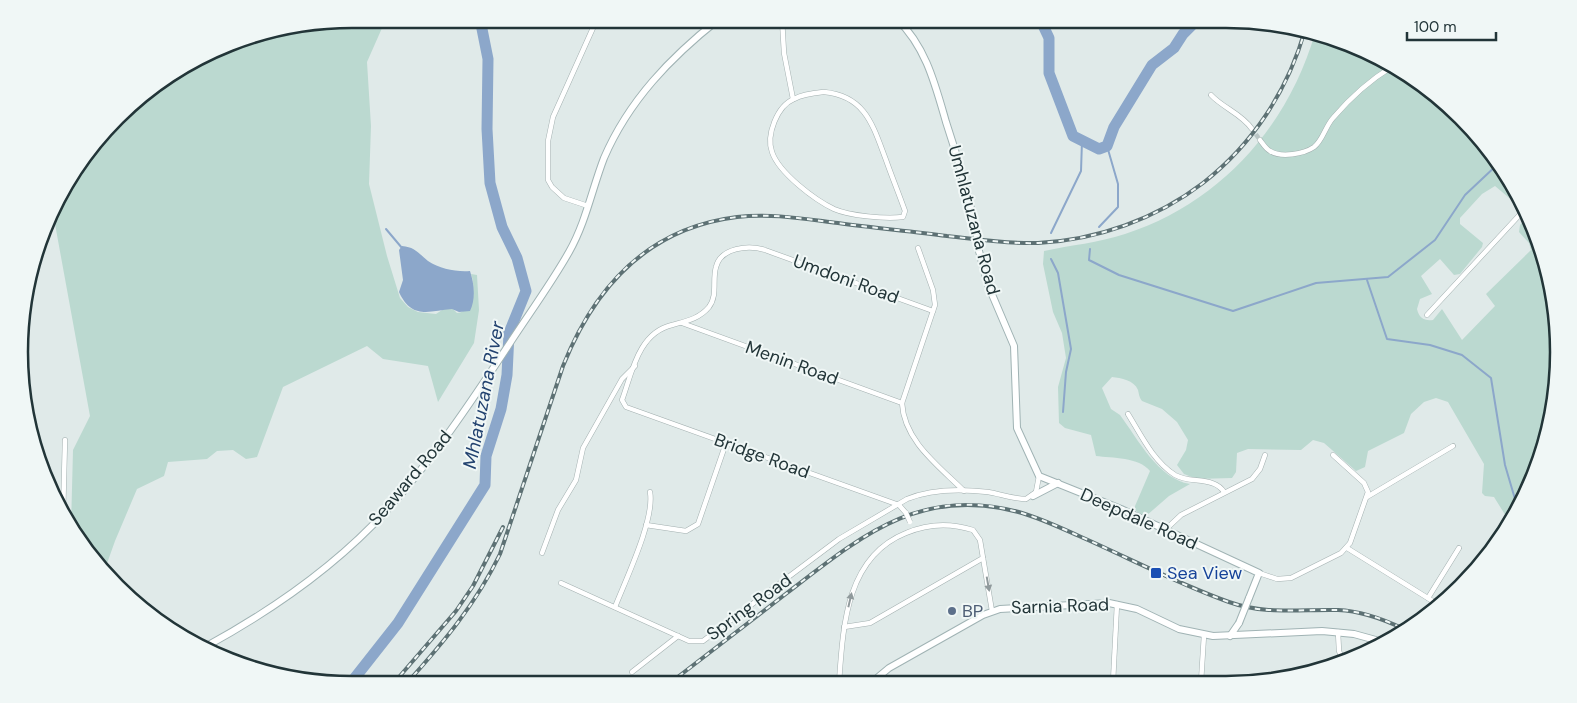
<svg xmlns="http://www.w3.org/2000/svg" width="1577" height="703" viewBox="0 0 1577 703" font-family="'DM Sans',sans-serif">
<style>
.green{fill:#bbd9d0}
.water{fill:#8ca7ca}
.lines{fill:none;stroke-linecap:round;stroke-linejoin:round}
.stream{stroke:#8ca7ca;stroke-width:2}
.river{stroke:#8ca7ca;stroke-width:11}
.street-tunnel{stroke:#bac6c6;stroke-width:4.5;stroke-dasharray:4.5 2;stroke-linecap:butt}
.street-casing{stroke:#a3b0b0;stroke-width:5.5}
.secondary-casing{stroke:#a0b3b4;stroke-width:8}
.street{stroke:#fff;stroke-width:4.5}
.secondary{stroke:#fff;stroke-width:6}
.rail-casing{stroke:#5d7174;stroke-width:4}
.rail{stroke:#f0f7f6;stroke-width:2;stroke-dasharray:5.5;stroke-linecap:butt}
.street-bridge-casing{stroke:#a3b0b0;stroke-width:5.5;stroke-linecap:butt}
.secondary-bridge-casing{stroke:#a0b3b4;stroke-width:8;stroke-linecap:butt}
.street-bridge{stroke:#fff;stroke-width:4.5}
.secondary-bridge{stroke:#fff;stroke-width:6}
.oneway{fill:#909a9c}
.transit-dot{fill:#1a4fb4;stroke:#f0f7f6;stroke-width:2}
.service-dot{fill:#5c6f8a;stroke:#f0f7f6;stroke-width:2}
.labels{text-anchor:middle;stroke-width:4;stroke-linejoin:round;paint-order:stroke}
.street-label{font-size:18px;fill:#223538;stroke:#f0f7f6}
.transit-label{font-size:18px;fill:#164399;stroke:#f0f7f6;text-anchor:start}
.service-label{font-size:18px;fill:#4e5e75;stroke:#f0f7f6;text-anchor:start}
.water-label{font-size:19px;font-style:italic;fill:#22426f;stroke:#f0f7f6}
.rim{fill:none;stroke:#223538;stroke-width:2.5}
</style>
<rect width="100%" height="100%" fill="#e0eae9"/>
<g class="green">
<path d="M351,19H386L367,62L371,126L369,184L387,256L400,298L408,307L418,312L436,314L445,308H452L457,313C473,312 476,287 471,274L477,275L479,310L474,343L438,402L428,366L383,359L367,346L283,387L257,457L246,459L233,450L217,451L207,459L168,462L164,476L137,489L115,541L105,569L71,527L73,450L90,416L53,213L58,199L75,184L72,175L132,101L185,63L244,37Z"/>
<path d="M1315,33C1410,61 1474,115 1521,202H1514L1495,186L1482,194L1460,218V224L1483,243L1482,247L1460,274L1454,275L1440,259L1421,276L1432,294L1420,299L1417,309C1419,318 1424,321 1433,320L1442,309L1462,340L1495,306L1486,294L1531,250L1529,243L1519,232L1520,225L1528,216L1533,224L1552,286L1558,351L1552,416L1533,479L1509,521L1494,497L1485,496L1482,493L1484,464L1448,402L1436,398L1424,402L1411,414L1404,433L1368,451L1365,467L1356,471L1324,443L1313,440L1301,450L1248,449L1237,453L1236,472L1232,478L1197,479L1184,474L1177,465L1186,450L1188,440L1177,422L1162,409L1142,401C1139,397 1139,394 1138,390C1134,380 1121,378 1112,377L1102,388L1111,409L1120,415C1138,439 1158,479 1190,484L1169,496L1146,516H1142L1135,510V506L1150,471C1139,457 1112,458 1096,456L1091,435L1065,428L1059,423L1058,387L1066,358L1062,333L1053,312L1043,264L1044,251C1071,245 1098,243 1125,234C1219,204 1288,127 1315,33Z"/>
</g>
<path class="water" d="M402,246C415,247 418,253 428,261C440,269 456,272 470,271C474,283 476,299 470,311L459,312L452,309C429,311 412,320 399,292L403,280L399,250Z"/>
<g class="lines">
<g class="stream">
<polyline points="1099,227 1118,207 1118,184 1107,146"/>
<polyline points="386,229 402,248"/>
<polyline points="1051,233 1081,171 1082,141"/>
<polyline points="1090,249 1089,260 1119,275 1233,311 1316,283 1388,277 1435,240 1465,195 1499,163"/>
<polyline points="1051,259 1058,273 1071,349 1066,372 1063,412"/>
<polyline points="1367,280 1387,339 1430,345 1462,355 1491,378 1505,465 1515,499 1520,501"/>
<polyline points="498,332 509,333"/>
<polyline points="1515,510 1515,500"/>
</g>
<g class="river">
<polyline points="1040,19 1049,38 1049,73 1073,136 1099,149 1107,146 1114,127 1152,65 1174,48 1183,34 1198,19"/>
<polyline points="350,684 398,623 485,485 486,456 501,409 507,375 509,333 526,291 517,258 502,227 490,183 487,129 488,59 480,19"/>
</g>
<polyline class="street-tunnel" points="1252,129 1260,140"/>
<defs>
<g id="street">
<polyline points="782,19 784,53 793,99"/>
<path d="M824,92C866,96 873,126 886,160C892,177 899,194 905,211L903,217C885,219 850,216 834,209C815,200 779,173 772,152C766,135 777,106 794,99C803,94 814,93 824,92Z"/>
<path d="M1211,95C1223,108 1242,114 1252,129"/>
<path d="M1260,140C1263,144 1266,149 1270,151C1281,158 1304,154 1314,147C1323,140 1325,127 1333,118C1350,98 1370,80 1393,66"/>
<polyline points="588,206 564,198 552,187 548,180 548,141 553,117 597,19"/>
<path d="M918,248L933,290L935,305L902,403C904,441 939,466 964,491"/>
<polyline points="1427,315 1525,209"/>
<polyline points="682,323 902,403"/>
<path d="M1128,414C1141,435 1153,461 1175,475C1190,484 1214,476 1224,492"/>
<polyline points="1367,497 1453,446"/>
<path d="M906,513L899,505L626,407L622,400C632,373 638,333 672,325C686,321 699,319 709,307C718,295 712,280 716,267C721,247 749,245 765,250L933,311"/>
<polyline points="63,517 65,440"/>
<polyline points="646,525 686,531 698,524 726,443"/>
<polyline points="1164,531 1181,515 1252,479 1260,469 1265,455"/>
<polyline points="1347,548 1439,605"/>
<polyline points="542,553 558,510 576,480 583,448 622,379 635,366"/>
<polyline points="1259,573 1277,579 1291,578 1341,553 1350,543 1368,492 1364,483 1333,455"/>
<path d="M561,583L689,641H703L839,539L907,499C931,489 962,489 988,492C1000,494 1013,499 1026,499L1036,492L1039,476"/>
<polyline points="1428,598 1459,548"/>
<path d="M615,607C626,579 655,519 650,492"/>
<polyline points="844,627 870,623 983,558"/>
<polyline points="1338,632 1339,651 1343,661"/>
<polyline points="632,672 678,636"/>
<polyline points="1113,682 1117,604"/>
<polyline points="1201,682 1204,635"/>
<path d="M839,683C843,626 846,557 906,533C927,524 951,523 973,530L980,540L992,611"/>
</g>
<g id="secondary">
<path d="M897,19C926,47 935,84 946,122C958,158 968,193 976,230"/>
<polyline points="979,251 988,285 1014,346 1017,428 1039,476 1121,509 1259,573 1249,598"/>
<polyline points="1033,496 1058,483"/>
<polyline points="1230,636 1239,623"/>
<path d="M205,647C271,611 336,566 387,510C433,459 471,402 508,346C528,315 551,284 569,252C586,222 592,189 604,158C629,100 671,57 719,19"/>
<polyline points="871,683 889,668 983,615 1000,609 1109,603 1137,609 1179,629 1213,636 1322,631 1354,634 1383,642"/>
</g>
</defs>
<use href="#street" class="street-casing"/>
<use href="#secondary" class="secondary-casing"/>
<use href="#street" class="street"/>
<use href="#secondary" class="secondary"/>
<defs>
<g id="rail">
<path d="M670,683C709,653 748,623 787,593C861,536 922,484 1022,513C1042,519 1061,528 1079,536C1129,558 1178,584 1229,602C1265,615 1301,609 1338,610C1362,611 1383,619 1404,629"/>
<polyline points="393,684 456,611 473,586 503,527"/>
<path d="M406,684C443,643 476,604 500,554L563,366C595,286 648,228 737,217C771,213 805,219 838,223C874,228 910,231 947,236C977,239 1007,244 1038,243C1097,240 1156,219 1203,183C1253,144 1288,90 1305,30"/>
</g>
</defs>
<use href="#rail" class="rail-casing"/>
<use href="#rail" class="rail"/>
<defs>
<polyline id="street-bridge" points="906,513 910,522"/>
<g id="secondary-bridge">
<polyline points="976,230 979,251"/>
<polyline points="1239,623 1249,598"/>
</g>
</defs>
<use href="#street-bridge" class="street-bridge-casing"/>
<use href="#secondary-bridge" class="secondary-bridge-casing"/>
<use href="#street-bridge" class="street-bridge"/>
<use href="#secondary-bridge" class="secondary-bridge"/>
</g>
<defs><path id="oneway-solid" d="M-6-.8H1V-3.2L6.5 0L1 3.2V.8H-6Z" transform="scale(1.25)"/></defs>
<g class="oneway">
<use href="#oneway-solid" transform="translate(988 584) rotate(80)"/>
<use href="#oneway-solid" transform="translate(850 600) rotate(-77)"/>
</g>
<rect class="transit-dot" x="1150" y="567" width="12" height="12" rx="2.5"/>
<circle class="service-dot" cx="952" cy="611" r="5"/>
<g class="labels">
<g class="street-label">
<text transform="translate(974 220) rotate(75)" y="6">Umhlatuzana Road</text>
<text transform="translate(846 279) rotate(20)" y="6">Umdoni Road</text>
<text transform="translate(792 363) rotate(20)" y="6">Menin Road</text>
<text transform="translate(762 456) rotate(20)" y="6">Bridge Road</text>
<text transform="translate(410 478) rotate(-50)" y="6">Seaward Road</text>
<text transform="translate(1139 519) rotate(24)" y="6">Deepdale Road</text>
<text transform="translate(1060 606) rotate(-2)" y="6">Sarnia Road</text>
<text transform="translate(749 607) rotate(-36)" y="6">Spring Road</text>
</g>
<g class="transit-label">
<text x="1167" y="579">Sea View</text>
</g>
<g class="service-label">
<text x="962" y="617">BP</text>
</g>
<g class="water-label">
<text transform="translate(483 395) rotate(-79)" y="7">Mhlatuzana River</text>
</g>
</g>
<path d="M0 0H1577V703H0ZM352 28H1226A324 324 0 0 1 1550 352V352A324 324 0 0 1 1226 676H352A324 324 0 0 1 28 352V352A324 324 0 0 1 352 28Z" fill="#f0f7f6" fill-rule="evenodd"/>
<path class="rim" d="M352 28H1226A324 324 0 0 1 1550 352V352A324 324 0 0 1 1226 676H352A324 324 0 0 1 28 352V352A324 324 0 0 1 352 28Z"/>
<path d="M1407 32v8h89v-8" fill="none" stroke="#223538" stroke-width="2.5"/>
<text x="1414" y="32" font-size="15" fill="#223538" stroke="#f0f7f6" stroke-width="4" paint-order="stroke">100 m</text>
</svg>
